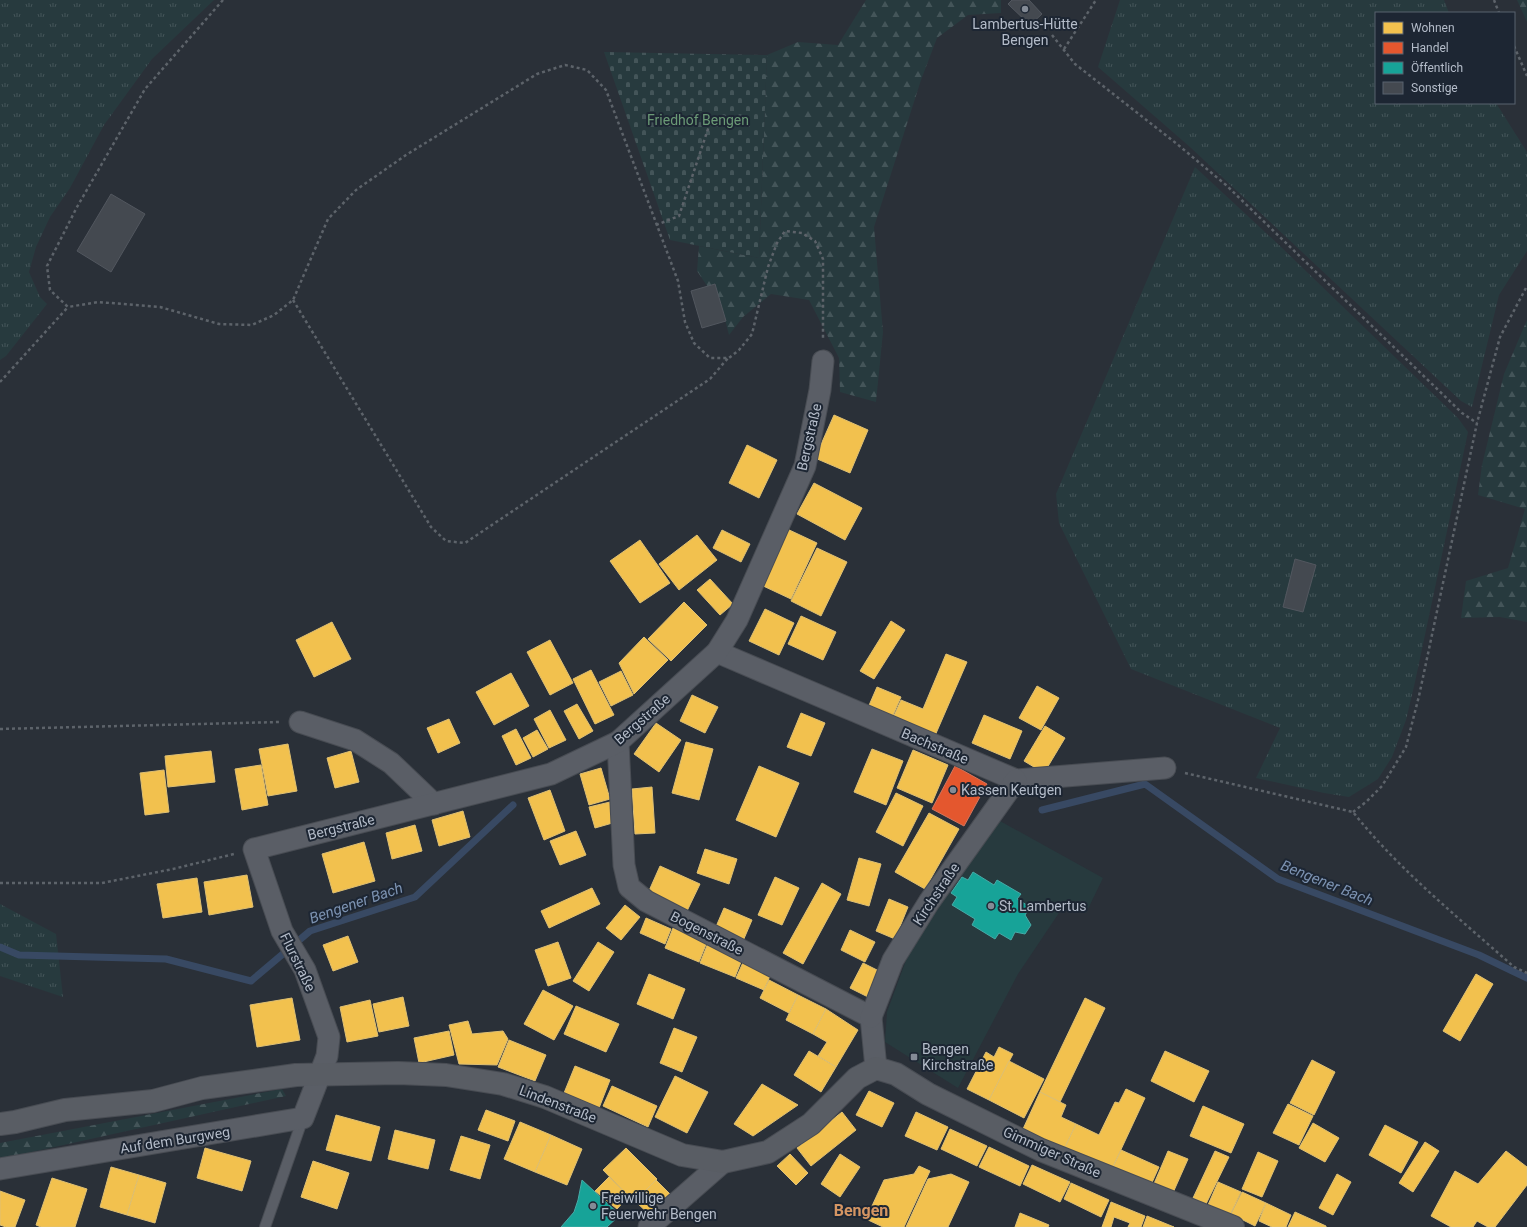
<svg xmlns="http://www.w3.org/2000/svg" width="1527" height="1227" viewBox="0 0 1527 1227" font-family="Roboto,sans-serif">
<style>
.grass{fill:url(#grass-tufts)}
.forest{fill:url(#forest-firs)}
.cemetery{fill:url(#cemetery-stones)}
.park{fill:#273a3e}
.homes{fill:#f2c14e;stroke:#dfc073}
.shops{fill:#e4572e;stroke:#d6755c}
.public{fill:#17a398;stroke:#46aaa7}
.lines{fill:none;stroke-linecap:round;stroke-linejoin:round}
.stream{stroke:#384963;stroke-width:7}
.building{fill:#444950;stroke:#52575f}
.lane-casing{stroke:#484c53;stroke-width:12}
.street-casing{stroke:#484c53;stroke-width:23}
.secondary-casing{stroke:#484c53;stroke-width:24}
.path{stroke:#5d636a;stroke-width:2.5;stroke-dasharray:3 3;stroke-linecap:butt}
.lane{stroke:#5a5e66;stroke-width:10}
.street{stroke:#5a5e66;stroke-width:21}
.secondary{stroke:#595d64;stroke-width:22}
.poi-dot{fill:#848b96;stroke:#1d2633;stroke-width:1.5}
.labels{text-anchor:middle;stroke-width:4;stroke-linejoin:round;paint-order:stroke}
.poi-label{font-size:14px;fill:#b4bcc9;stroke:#1d2633;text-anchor:start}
.park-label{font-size:14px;fill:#6b9a76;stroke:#1d2633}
.street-label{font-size:14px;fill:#b4bcc9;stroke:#1d2633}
.water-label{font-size:15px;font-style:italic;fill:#7c92b1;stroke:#1d2633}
.quarter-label{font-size:16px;font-weight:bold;fill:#d59563;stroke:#1d2633}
</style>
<defs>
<pattern id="grass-tufts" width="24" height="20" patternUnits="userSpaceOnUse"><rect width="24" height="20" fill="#273a3e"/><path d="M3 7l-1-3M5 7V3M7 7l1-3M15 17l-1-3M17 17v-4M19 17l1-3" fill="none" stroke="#445559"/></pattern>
<pattern id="forest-firs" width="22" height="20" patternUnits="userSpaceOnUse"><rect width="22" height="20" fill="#273a3e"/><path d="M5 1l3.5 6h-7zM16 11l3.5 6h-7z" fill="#445559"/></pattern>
<pattern id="cemetery-stones" width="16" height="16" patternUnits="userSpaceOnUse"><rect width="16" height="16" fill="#273a3e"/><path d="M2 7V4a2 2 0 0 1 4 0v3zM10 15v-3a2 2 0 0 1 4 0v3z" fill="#445559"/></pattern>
</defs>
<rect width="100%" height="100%" fill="#2a3038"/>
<g class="grass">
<polygon points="0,0 214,0 152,59 104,125 70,188 50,217 36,247 29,272 40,297 47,304 6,356 0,360"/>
<polygon points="1120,0 1444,0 1449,13 1376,13 1376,103 1496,103 1527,152 1527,251 1499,295 1472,407 1461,401 1190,147 1098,67"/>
<polygon points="1195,167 1278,244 1458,418 1468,432 1415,682 1406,720 1392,757 1378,779 1349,797 1324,793 1256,778 1280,728 1131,669 1059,523 1056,494"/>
<polygon points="0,904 56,934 63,997 0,976"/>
</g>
<g class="forest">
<polygon points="866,0 1001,0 1001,13 968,15 937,38 921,80 874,227 883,332 876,402 840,392 839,358 809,300 771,294 743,317 729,335 722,308 697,271 699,246 759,258 767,55 798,42 838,45"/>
<polygon points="1517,0 1527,0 1527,22"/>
<polygon points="1527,320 1527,622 1500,617 1461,618 1466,581 1508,568 1525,509 1478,495 1482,465 1504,374"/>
<polygon points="282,1089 286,1096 0,1159 0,1143"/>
</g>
<polygon class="cemetery" points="604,52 767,55 759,258 670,240"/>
<polygon class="park" points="1000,821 1103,878 1086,913 1067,901 1018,974 958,1088 885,1042 887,1012 908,955 928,916"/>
<g class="homes">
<polygon points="834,415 868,430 850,473 815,458"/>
<polygon points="747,445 777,460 759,498 729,483"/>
<polygon points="814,483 862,508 845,540 797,514"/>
<polygon points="785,528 817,543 791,599 759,584"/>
<polygon points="722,530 750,544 741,562 713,548"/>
<polygon points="697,535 717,560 679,590 659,564"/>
<polygon points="640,540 670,583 640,603 610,561"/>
<polygon points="817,548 847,562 821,616 791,601"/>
<polygon points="710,579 733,604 720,615 697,590"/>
<polygon points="684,602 707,625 671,661 648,639"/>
<polygon points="765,609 794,623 779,655 749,641"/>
<polygon points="801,616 836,632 823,660 788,644"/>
<polygon points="891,621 905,630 874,679 860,671"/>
<polygon points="332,622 351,659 314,677 296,640"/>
<polygon points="644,637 668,660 634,694 619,663"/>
<polygon points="550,640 573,683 550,695 527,652"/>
<polygon points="946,654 967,662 934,738 892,720 901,700 923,709"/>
<polygon points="591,670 614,715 595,724 573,679"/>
<polygon points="621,671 633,695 611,706 599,682"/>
<polygon points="511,673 529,706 494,725 476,692"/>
<polygon points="1037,686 1059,698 1041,730 1019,718"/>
<polygon points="877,687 901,697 891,720 867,710"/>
<polygon points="692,695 718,707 705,733 680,721"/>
<polygon points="577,704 593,731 579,739 564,711"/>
<polygon points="550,710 566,740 549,748 534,719"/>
<polygon points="801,713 825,723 811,756 787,747"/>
<polygon points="984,715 1022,731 1010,759 972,743"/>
<polygon points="449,719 460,743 438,753 427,728"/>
<polygon points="656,723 681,740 659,772 634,754"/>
<polygon points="1045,726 1065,738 1044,773 1024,761"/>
<polygon points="516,729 531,758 516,765 502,736"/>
<polygon points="537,730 548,749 533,757 523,738"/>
<polygon points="686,742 713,749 699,800 672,793"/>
<polygon points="288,744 297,791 268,796 259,749"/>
<polygon points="872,749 903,761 886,805 854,792"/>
<polygon points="913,750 948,765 932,803 897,788"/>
<polygon points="211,751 215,782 168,787 165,756"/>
<polygon points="351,751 359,782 335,788 327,758"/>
<polygon points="261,765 268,805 242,810 235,769"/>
<polygon points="759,766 799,783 776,837 736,820"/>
<polygon points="601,768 610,799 589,805 580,774"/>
<polygon points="164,770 169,812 145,815 140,773"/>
<polygon points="652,787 655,833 635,834 632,789"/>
<polygon points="550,790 565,831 544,840 528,798"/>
<polygon points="896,793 923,806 903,846 876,832"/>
<polygon points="610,802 616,822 595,828 589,807"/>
<polygon points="463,811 470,837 439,846 432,820"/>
<polygon points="929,813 959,829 925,889 895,872"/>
<polygon points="415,825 422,851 392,859 386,833"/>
<polygon points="576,831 586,855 560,865 550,841"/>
<polygon points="364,842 375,881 333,893 322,854"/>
<polygon points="705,849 737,859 729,884 697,873"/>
<polygon points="859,858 881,864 869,906 847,900"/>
<polygon points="660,866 700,884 687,911 648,893"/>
<polygon points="247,875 253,907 209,915 204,882"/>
<polygon points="775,877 799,888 782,925 758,915"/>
<polygon points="197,878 202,912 163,918 157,884"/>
<polygon points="822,883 841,894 803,964 783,953"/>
<polygon points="592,888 600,904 549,928 541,911"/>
<polygon points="889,899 908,907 895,939 876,931"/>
<polygon points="625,905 640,917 621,940 606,928"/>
<polygon points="724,908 752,920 743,941 715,929"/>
<polygon points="646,918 671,929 665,944 640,933"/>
<polygon points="673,928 707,942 699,962 665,948"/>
<polygon points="850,930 875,942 865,962 841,950"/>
<polygon points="348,936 358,962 333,971 323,945"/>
<polygon points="558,942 571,978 548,986 535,950"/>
<polygon points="598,942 614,952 589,991 573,981"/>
<polygon points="708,943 743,957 735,977 700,963"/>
<polygon points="745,958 772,971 764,990 736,978"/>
<polygon points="863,963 881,972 868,997 850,988"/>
<polygon points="649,974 685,989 673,1019 637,1004"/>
<polygon points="1476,974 1493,984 1460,1041 1443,1031"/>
<polygon points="769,980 798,995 789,1013 760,998"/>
<polygon points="543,990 573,1006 554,1040 524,1024"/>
<polygon points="798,995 826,1009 813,1034 786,1020"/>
<polygon points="403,997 409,1026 379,1032 373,1004"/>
<polygon points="292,998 300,1040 257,1047 250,1005"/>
<polygon points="1085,998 1105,1008 1060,1102 1040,1092"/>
<polygon points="370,1000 378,1036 347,1042 340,1007"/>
<polygon points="576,1006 619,1024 606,1052 564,1034"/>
<polygon points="826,1009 858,1030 836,1067 818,1056 827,1042 813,1034"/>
<polygon points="468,1021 472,1034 503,1031 508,1039 497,1065 459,1064 449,1025"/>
<polygon points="674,1028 697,1037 682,1072 660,1063"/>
<polygon points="449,1031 454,1055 419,1063 414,1038"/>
<polygon points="509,1040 546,1055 535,1081 498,1067"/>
<polygon points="999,1047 1013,1054 989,1100 967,1089 986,1052 994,1057"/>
<polygon points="809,1051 836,1067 821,1092 794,1075"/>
<polygon points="1165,1051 1209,1071 1194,1102 1151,1081"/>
<polygon points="1312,1060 1335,1072 1314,1115 1290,1103"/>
<polygon points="1009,1061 1044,1079 1024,1118 989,1100"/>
<polygon points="575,1066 610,1080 599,1108 564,1093"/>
<polygon points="675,1076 708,1092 687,1133 655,1117"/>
<polygon points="762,1084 798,1105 753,1136 734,1124"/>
<polygon points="612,1086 657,1106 648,1127 603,1106"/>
<polygon points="1126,1089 1145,1098 1111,1171 1064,1149 1076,1124 1099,1135 1115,1102 1119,1103"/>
<polygon points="869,1091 894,1103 882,1127 856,1115"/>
<polygon points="1040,1092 1066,1105 1061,1117 1076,1124 1064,1149 1023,1129"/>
<polygon points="1288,1104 1313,1116 1299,1145 1273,1133"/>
<polygon points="1203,1106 1244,1124 1231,1153 1190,1136"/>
<polygon points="486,1110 515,1121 508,1141 478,1130"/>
<polygon points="842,1112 856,1130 811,1166 797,1148"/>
<polygon points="916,1112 948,1127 937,1150 905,1136"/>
<polygon points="336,1115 380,1127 371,1161 326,1150"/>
<polygon points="520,1122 551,1135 535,1172 504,1159"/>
<polygon points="1313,1123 1339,1138 1325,1162 1299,1148"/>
<polygon points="1385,1125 1418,1142 1401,1173 1369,1155"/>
<polygon points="950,1129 987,1146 977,1166 941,1149"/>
<polygon points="395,1130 435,1140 428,1169 388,1159"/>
<polygon points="551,1135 582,1149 567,1185 535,1172"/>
<polygon points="461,1136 490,1145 480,1179 450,1170"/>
<polygon points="1425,1142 1439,1151 1413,1192 1399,1183"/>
<polygon points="989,1147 1029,1166 1020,1186 979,1167"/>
<polygon points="205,1148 251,1161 242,1191 197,1178"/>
<polygon points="626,1148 657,1179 634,1202 603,1170"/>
<polygon points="1121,1150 1159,1167 1150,1187 1111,1171"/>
<polygon points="1168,1151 1188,1159 1172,1195 1153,1186"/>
<polygon points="1215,1151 1229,1157 1206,1204 1193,1198"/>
<polygon points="1506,1151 1527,1167 1527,1185 1495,1227 1488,1227 1477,1221 1473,1227 1451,1227 1431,1216 1455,1171 1478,1184"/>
<polygon points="1258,1152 1278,1161 1262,1197 1242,1189"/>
<polygon points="790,1154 808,1173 796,1185 777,1166"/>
<polygon points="840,1154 860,1167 840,1197 821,1184"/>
<polygon points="313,1161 349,1173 337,1209 301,1197"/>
<polygon points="1032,1165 1070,1182 1060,1202 1023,1184"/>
<polygon points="919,1166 930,1171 904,1227 883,1227 866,1219 884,1180 914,1174"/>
<polygon points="111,1167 139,1175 127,1215 100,1207"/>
<polygon points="951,1174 969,1182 948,1227 906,1227 928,1179"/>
<polygon points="1337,1174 1351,1182 1333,1215 1319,1208"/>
<polygon points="139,1175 166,1183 155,1223 127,1215"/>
<polygon points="609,1177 629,1196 617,1209 595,1191"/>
<polygon points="52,1178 87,1189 75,1227 41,1227 36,1225"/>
<polygon points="656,1180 672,1196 652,1217 635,1201"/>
<polygon points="1218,1182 1241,1192 1230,1215 1208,1205"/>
<polygon points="1071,1183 1109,1200 1101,1217 1064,1199"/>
<polygon points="0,1191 25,1200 15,1227 6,1227 0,1225"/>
<polygon points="1242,1192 1266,1203 1255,1226 1231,1214"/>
<polygon points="1111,1202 1145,1216 1141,1227 1128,1227 1130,1223 1114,1217 1111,1227 1102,1227"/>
<polygon points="1266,1203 1291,1215 1286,1227 1272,1227 1259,1221"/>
<polygon points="1295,1212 1326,1226 1326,1227 1288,1227"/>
<polygon points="1020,1213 1049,1225 1048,1227 1015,1227"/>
<polygon points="1147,1216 1174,1227 1143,1227"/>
</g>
<polygon class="shops" points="955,766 987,784 964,826 932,809"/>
<g class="public">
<polygon points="973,872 994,885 997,880 1021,894 1017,899 1030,907 1025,915 1031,925 1025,934 1015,932 1011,940 999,933 995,939 972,925 975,919 952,905 957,897 951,893 962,877 968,880"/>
<polygon points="582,1180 620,1215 607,1227 561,1227 574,1212 578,1200"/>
</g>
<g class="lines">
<g class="stream">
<polyline points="1042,810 1145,784 1278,879 1479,955 1527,978"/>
<polyline points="0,947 19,955 166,959 251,981 310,931 415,897 513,805"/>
</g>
</g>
<g class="building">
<polygon points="1012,0 1029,0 1042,14 1030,25 1008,4"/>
<polygon points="111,194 145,214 111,272 77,251"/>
<polygon points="715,284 726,321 702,328 691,291"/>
<polygon points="1295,559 1316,565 1303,612 1283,607"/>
</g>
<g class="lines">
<defs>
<polyline id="lane" points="265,1227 303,1118"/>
<g id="street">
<polyline points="717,652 1016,780 1165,768"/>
<polyline points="300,722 355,740 391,763 434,804"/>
<polyline points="618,742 624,865 629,887 646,901 871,1017 876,1068"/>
<polyline points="871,1017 893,960 929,902 1016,780"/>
<polyline points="0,1169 303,1118 327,1056 329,1037 305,970 282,931 254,849 551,774 618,742 717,652 737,620 805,466 820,390 823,361"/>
<polyline points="649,1227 723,1162"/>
</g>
<polyline id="secondary" points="0,1124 15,1122 65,1110 153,1101 202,1088 296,1075 398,1073 446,1075 503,1084 545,1097 682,1155 723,1162 768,1152 811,1124 857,1078 876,1068 896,1074 928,1094 1041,1150 1233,1227"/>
</defs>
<use href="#lane" class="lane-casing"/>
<use href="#street" class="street-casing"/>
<use href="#secondary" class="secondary-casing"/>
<g class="path">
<polyline points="223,0 145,89 77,207 47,266 50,290 68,307 98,302 160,307 219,324 252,325 274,315 293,300 328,219 356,190 406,155 537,74 565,65 587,70 606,90 678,281 685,322 694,343 710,358 729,358 739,350 752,334 768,267 777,243 785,231 802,233 815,241 823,259 823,339"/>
<polyline points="1494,0 1499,13"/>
<polyline points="1052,35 1075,64 1177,144 1226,185 1462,413 1477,423"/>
<polyline points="1514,46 1527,76"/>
<polyline points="1064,49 1096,0"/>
<polyline points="656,225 679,216 712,117"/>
<polyline points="293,300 431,527 446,541 465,543 710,379 728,358"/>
<polyline points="0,382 68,307"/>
<polyline points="0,729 279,722"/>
<path d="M1185,773L1353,812C1399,870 1459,918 1514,967L1527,973"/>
<polyline points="1353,812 1366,802 1382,786 1406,747 1419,696 1477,423 1500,337 1527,286"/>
<polyline points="0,883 102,883 173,869 234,854"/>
</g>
<use href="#lane" class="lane"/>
<use href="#street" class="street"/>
<use href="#secondary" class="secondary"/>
</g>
<g class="poi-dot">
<circle cx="1025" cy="9" r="4"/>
<circle cx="953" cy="790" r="4"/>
<circle cx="991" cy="906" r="4"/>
<rect x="910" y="1053" width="8" height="8" rx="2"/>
<circle cx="593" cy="1206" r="4"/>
</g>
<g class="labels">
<g class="poi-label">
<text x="1025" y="29" text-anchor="middle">Lambertus-Hütte<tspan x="1025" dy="16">Bengen</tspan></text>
<text x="961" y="795">Kassen Keutgen</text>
<text x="999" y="911">St. Lambertus</text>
<text x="922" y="1054">Bengen<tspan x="922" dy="16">Kirchstraße</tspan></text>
<text x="601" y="1203">Freiwillige<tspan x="601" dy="16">Feuerwehr Bengen</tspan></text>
</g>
<g class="park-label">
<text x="698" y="125">Friedhof Bengen</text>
</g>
<g class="street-label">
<text transform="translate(809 437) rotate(-77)" y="5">Bergstraße</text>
<text transform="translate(642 719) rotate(-41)" y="5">Bergstraße</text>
<text transform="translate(935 746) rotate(23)" y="5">Bachstraße</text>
<text transform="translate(341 827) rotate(-14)" y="5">Bergstraße</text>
<text transform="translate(936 894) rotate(-56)" y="5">Kirchstraße</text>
<text transform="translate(707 933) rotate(27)" y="5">Bogenstraße</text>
<text transform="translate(298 962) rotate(64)" y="5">Flurstraße</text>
<text transform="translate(558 1104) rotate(21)" y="5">Lindenstraße</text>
<text transform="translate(175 1140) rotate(-9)" y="5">Auf dem Burgweg</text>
<text transform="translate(1052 1152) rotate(24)" y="5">Gimmiger Straße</text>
</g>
<g class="water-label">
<text transform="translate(1327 883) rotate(22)" y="5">Bengener Bach</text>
<text transform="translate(356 903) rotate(-19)" y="5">Bengener Bach</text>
</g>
<g class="quarter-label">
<text x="861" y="1216">Bengen</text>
</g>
</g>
<rect x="1375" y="12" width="140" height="92" fill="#1d2633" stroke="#59626f"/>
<rect x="1383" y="22" width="20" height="12" fill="#f2c14e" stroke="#59626f"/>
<text x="1411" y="32" font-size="12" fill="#b4bcc9">Wohnen</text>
<rect x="1383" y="42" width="20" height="12" fill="#e4572e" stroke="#59626f"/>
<text x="1411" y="52" font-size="12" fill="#b4bcc9">Handel</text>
<rect x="1383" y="62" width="20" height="12" fill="#17a398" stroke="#59626f"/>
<text x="1411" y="72" font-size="12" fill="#b4bcc9">Öffentlich</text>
<rect x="1383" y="82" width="20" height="12" fill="#444950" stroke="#59626f"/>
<text x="1411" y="92" font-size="12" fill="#b4bcc9">Sonstige</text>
</svg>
